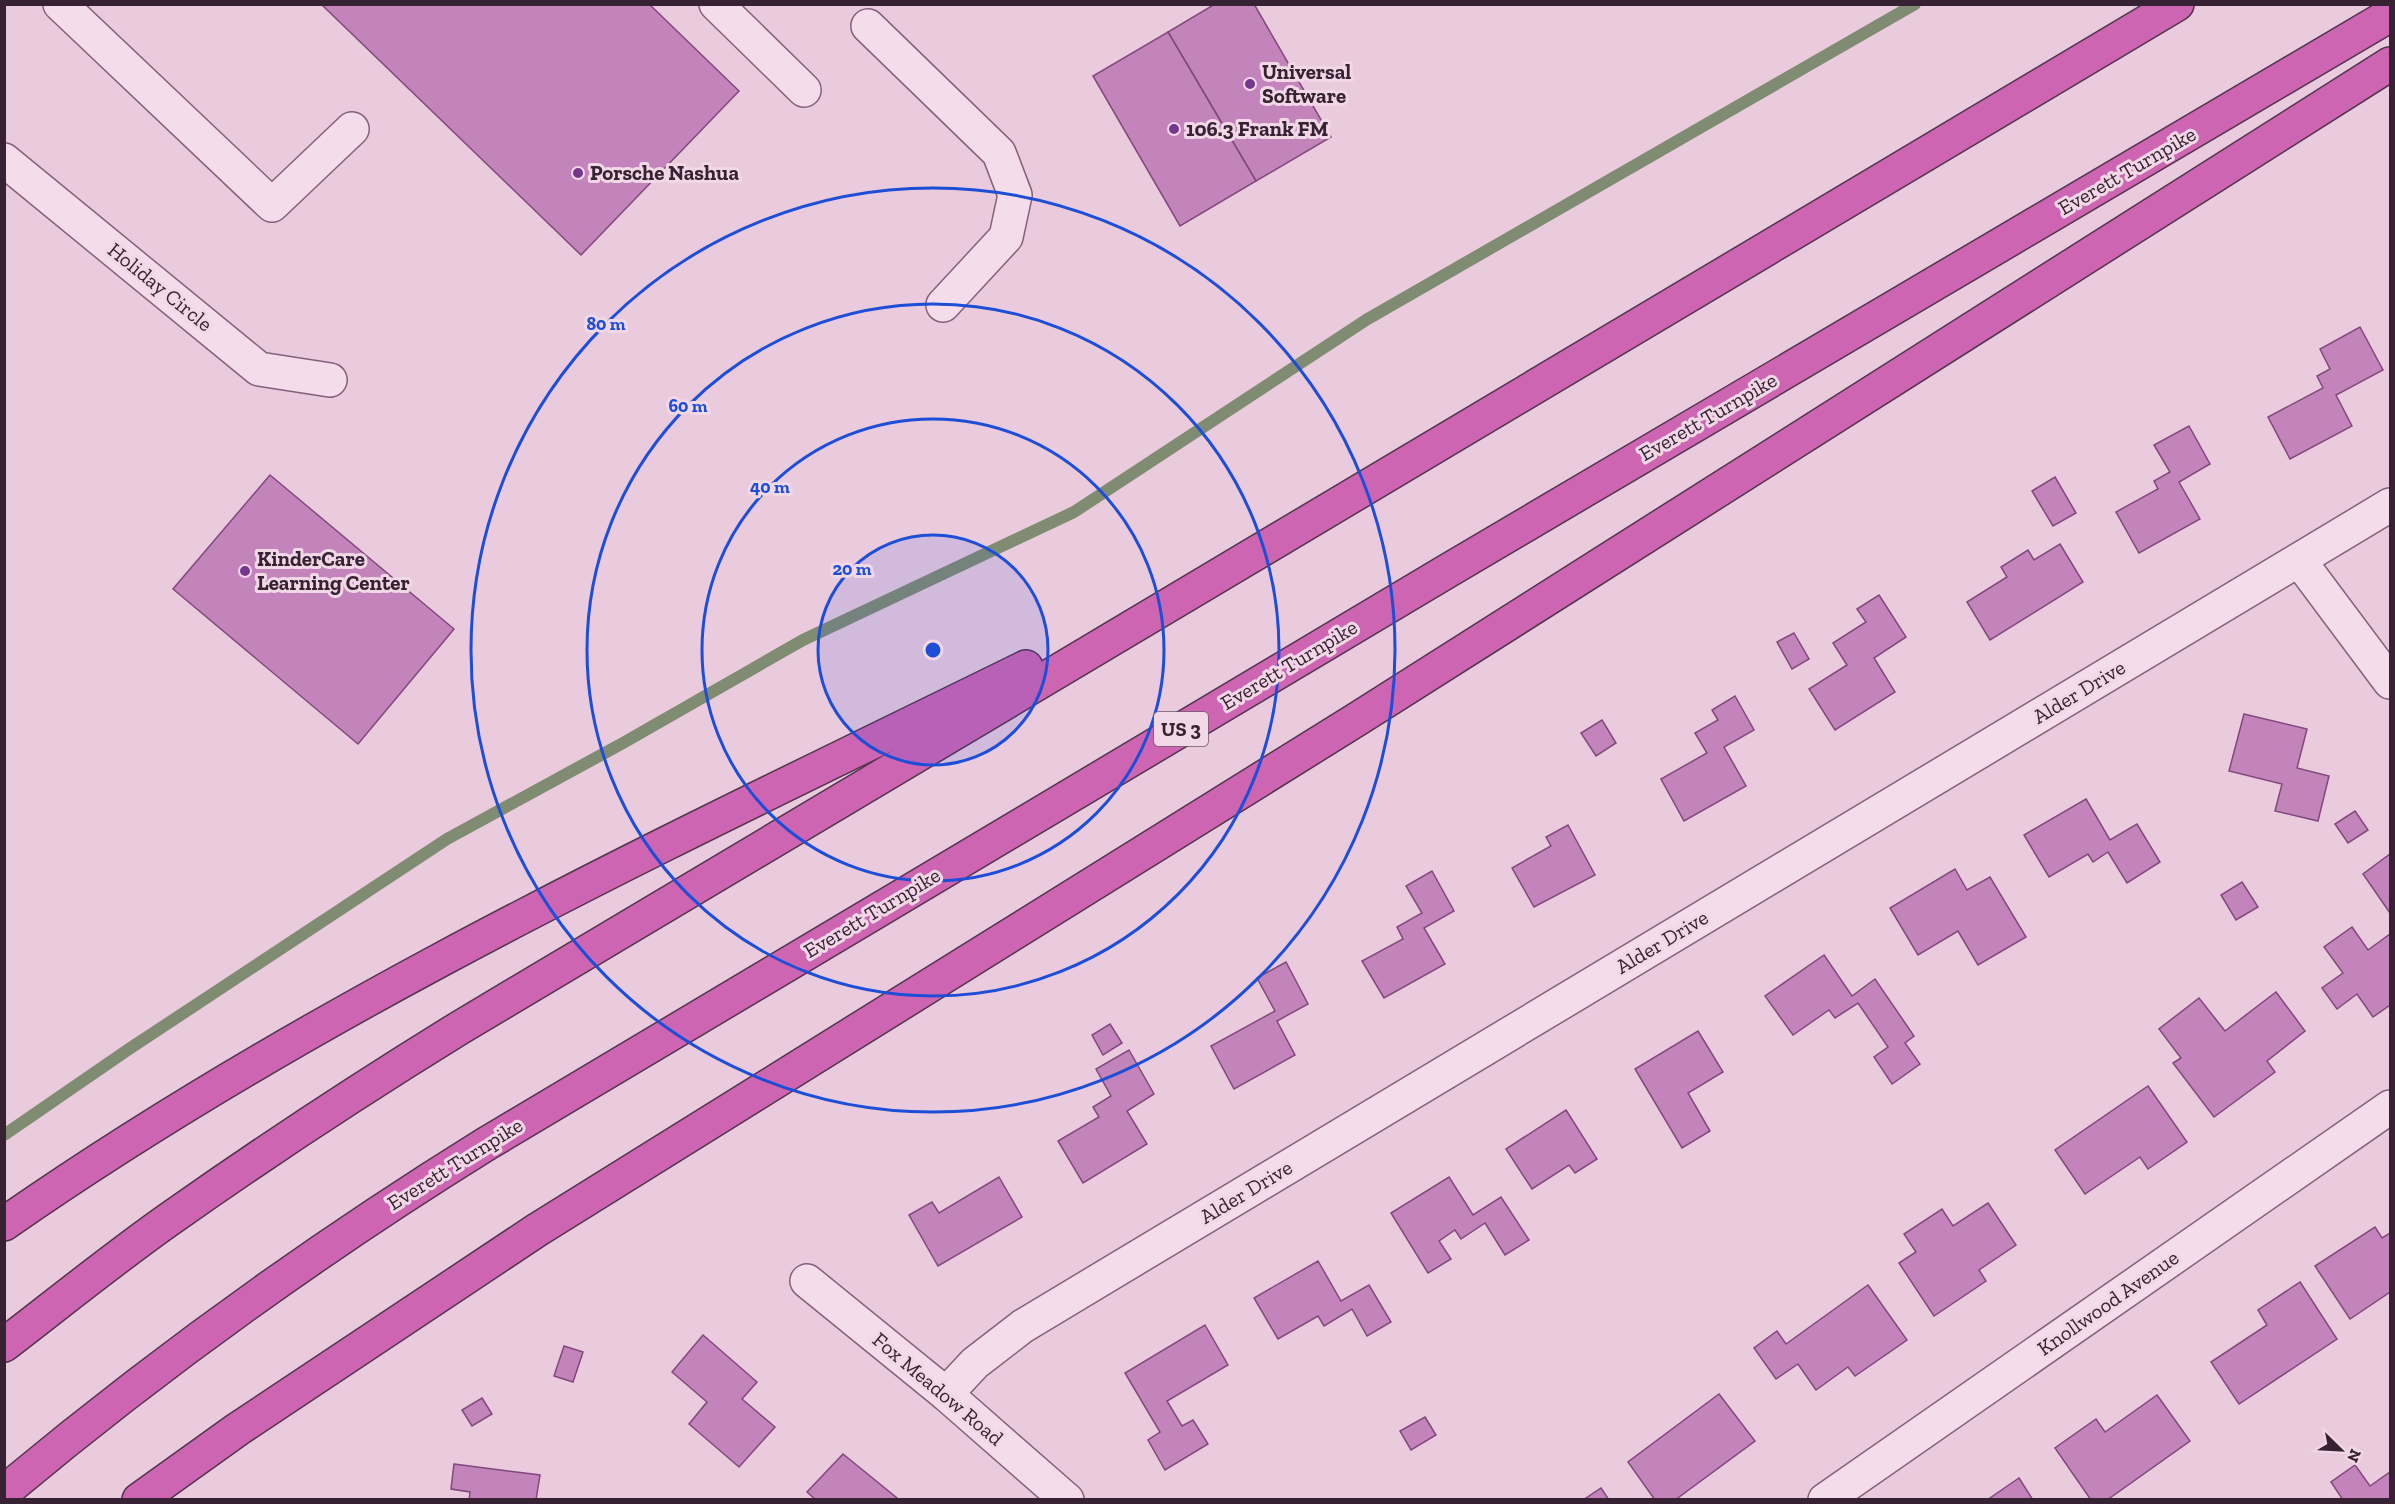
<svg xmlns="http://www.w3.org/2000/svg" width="2395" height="1504" viewBox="0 0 2395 1504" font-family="'Zilla Slab',serif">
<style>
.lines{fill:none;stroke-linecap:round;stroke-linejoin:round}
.stream{stroke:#808c71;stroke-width:12}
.building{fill:#c384bc;stroke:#81497b;stroke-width:1.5}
.minor-casing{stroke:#84607c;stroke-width:36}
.highway-casing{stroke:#53344e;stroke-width:36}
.minor{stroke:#f5dceb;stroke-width:33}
.highway{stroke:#ce65b2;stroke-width:33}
.ring{fill:none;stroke:#1d4ed8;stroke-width:3}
.poi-dot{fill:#73378d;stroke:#f2d8e7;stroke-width:2}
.labels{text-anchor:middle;stroke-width:6;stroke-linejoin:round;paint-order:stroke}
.shield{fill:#f2d8e7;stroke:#6f5969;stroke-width:1.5}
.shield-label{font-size:20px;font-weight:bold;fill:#372233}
.poi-label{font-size:21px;font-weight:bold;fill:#372233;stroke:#f2d8e7;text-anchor:start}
.street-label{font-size:21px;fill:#372233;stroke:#f2d8e7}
.centre{fill:#1d4ed8;stroke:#f2d8e7;stroke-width:3}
.ring-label{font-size:18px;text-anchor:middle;font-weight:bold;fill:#1d4ed8;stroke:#f2d8e7;stroke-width:6;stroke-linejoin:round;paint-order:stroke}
</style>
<rect width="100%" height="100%" fill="#eacadd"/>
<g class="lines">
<polyline class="stream" points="4,1135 129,1049 447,839 623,743 803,640 1074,512 1366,320 1915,4"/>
</g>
<g class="building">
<polygon points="321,4 649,4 739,91 581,255"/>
<polygon points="1215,4 1254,4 1331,137 1256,181 1168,32"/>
<polygon points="1168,32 1256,181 1180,226 1093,76"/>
<polygon points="2360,327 2383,370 2336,395 2352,426 2290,459 2268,417 2323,388 2317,376 2330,369 2320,349"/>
<polygon points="2189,426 2210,464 2179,482 2200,519 2139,553 2116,512 2158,489 2154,481 2170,472 2154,445"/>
<polygon points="270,475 454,629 358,744 173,589"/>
<polygon points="2055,477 2076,513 2053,526 2032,491"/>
<polygon points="2060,544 2083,582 1990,640 1967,602 2007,577 2001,567 2028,550 2034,560"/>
<polygon points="1879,595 1906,637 1874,658 1895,692 1835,730 1809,689 1847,665 1833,643 1866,622 1857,609"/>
<polygon points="1794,633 1809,659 1792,669 1777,642"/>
<polygon points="1735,696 1754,730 1724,747 1746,786 1684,821 1661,779 1707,753 1695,733 1718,720 1712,710"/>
<polygon points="2244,714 2307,729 2297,768 2329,776 2318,821 2275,811 2282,784 2229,771"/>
<polygon points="1602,720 1616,743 1596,756 1581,733"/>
<polygon points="2086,799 2110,840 2137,824 2160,862 2127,883 2108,852 2093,862 2088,854 2049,877 2024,835"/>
<polygon points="2355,811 2368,830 2348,843 2335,824"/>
<polygon points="1568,825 1595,875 1534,907 1512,868 1551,846 1546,837"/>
<polygon points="2390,854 2390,913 2363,874"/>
<polygon points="1955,869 1967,890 1990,877 2026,937 1978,965 1958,931 1918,955 1890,908"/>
<polygon points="1432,871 1454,911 1424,928 1445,964 1384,998 1362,961 1403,939 1397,927 1422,913 1406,886"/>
<polygon points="2242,882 2258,907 2236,920 2221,895"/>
<polygon points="2352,927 2368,950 2390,934 2390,1005 2373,1017 2357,994 2337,1009 2322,988 2343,973 2324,947"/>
<polygon points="1824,955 1852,996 1875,979 1914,1036 1905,1043 1920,1064 1892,1084 1874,1057 1888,1047 1858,1003 1835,1018 1829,1010 1793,1035 1765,996"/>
<polygon points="1286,962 1308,1004 1277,1021 1295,1055 1234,1089 1211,1046 1275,1011 1257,978"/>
<polygon points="2276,992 2305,1031 2267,1061 2275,1072 2214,1117 2173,1063 2181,1058 2159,1029 2199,998 2225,1031"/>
<polygon points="1110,1024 1122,1043 1103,1055 1092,1035"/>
<polygon points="1698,1031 1723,1072 1688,1093 1710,1131 1682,1148 1635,1069"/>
<polygon points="1129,1050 1154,1094 1127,1111 1147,1144 1083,1183 1058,1141 1099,1117 1093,1107 1111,1096 1096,1069"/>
<polygon points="2148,1086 2187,1142 2148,1169 2140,1157 2085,1194 2055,1150"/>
<polygon points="1566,1110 1597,1159 1575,1173 1569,1165 1532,1189 1506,1149"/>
<polygon points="999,1177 1022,1217 938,1266 909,1215 932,1202 939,1213"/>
<polygon points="1449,1177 1473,1215 1501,1197 1529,1240 1505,1255 1485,1223 1461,1239 1455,1230 1439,1241 1451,1259 1428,1273 1391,1213"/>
<polygon points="1988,1203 2016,1245 1979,1270 1986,1281 1934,1316 1899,1263 1916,1252 1904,1234 1942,1209 1953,1226"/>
<polygon points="2375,1227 2382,1238 2390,1233 2390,1292 2350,1319 2315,1266"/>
<polygon points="1318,1261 1341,1301 1369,1285 1391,1322 1367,1336 1352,1309 1324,1326 1318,1316 1278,1339 1254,1298"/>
<polygon points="2300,1282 2337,1339 2239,1404 2211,1362 2267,1325 2258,1310"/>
<polygon points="1868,1285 1907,1340 1855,1376 1848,1367 1816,1390 1798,1364 1776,1379 1754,1348 1777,1331 1786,1344"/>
<polygon points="1205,1325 1228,1365 1167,1401 1182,1426 1193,1420 1208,1444 1165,1470 1148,1440 1160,1432 1125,1373"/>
<polygon points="703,1335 757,1382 742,1399 775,1427 739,1467 689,1424 707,1402 672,1372"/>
<polygon points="564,1346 583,1352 573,1382 554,1376"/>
<polygon points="1719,1394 1755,1441 1675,1500 1655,1500 1628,1462"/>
<polygon points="2157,1395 2190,1441 2107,1500 2091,1500 2055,1448 2096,1419 2105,1432"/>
<polygon points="482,1398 492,1414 472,1426 462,1410"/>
<polygon points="1425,1417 1436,1435 1411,1450 1400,1431"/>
<polygon points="843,1454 897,1498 896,1500 816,1500 807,1492"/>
<polygon points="454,1464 540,1475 536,1500 469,1500 470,1492 451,1489"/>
<polygon points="2355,1465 2370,1486 2390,1472 2390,1500 2343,1500 2331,1482"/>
<polygon points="2019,1478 2033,1500 1987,1500"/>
<polygon points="1601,1488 1609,1500 1583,1500"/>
</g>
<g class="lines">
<defs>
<g id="minor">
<polyline points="60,4 272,205 352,129"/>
<polyline points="716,4 804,90"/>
<polyline points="868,26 999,153 1015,195 1006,237 943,305"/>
<polyline points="4,160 259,369 330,380"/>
<polyline points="2299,560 2390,682"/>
<polyline points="807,1281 946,1394 1067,1500"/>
<polyline points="946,1394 975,1363 1023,1326 2390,505"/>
<polyline points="1825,1500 2390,1107"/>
</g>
<g id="highway">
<path d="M4,1224C324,1001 678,838 1026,667"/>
<path d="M4,1345C60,1302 114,1258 171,1218C266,1151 362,1088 461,1027L2177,4"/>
<path d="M4,1492C157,1364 317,1249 486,1144L1449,570L2390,15"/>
<polyline points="139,1500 238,1429 537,1230 1359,718 2390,64"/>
</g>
</defs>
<use href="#minor" class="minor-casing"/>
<use href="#highway" class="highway-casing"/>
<use href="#minor" class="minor"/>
<use href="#highway" class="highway"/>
</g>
<circle cx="933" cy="650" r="115" fill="#1d4ed8" fill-opacity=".12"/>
<g class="ring">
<circle cx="933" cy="650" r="115"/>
<circle cx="933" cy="650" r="231"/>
<circle cx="933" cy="650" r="346"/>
<circle cx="933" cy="650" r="462"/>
</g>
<g class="poi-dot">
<circle cx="1250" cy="84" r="6"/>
<circle cx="1174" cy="129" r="6"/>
<circle cx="578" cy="173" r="6"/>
<circle cx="245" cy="571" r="6"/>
</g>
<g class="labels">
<rect class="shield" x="1154" y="712" width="54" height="34" rx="4.5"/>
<g class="shield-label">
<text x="1181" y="736">US 3</text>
</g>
<g class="poi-label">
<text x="1262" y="79">Universal<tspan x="1262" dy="24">Software</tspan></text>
<text x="1186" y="136">106.3 Frank FM</text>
<text x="590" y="180">Porsche Nashua</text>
<text x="257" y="566">KinderCare<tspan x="257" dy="24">Learning Center</tspan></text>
</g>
<g class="street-label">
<text transform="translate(2127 171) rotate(-30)" y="7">Everett Turnpike</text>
<text transform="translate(160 287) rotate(39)" y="7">Holiday Circle</text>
<text transform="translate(1708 417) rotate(-30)" y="7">Everett Turnpike</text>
<text transform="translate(1289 665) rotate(-31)" y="7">Everett Turnpike</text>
<text transform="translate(2079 692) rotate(-31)" y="7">Alder Drive</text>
<text transform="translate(872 913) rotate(-31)" y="7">Everett Turnpike</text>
<text transform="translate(1662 942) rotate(-31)" y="7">Alder Drive</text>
<text transform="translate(455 1164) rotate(-32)" y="7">Everett Turnpike</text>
<text transform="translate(1246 1192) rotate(-31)" y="7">Alder Drive</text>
<text transform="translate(2108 1303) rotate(-35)" y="7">Knollwood Avenue</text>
<text transform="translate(938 1389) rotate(40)" y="7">Fox Meadow Road</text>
</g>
</g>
<circle cx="933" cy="650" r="9" class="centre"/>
<g class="ring-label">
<text x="606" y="330">80 m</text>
<text x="688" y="412">60 m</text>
<text x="770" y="493">40 m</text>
<text x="852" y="575">20 m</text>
</g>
<rect width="2395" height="1504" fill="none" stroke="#372233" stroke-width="12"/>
<g transform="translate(2341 1450) rotate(114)" stroke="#f2d8e7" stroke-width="4.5" paint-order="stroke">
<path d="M0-4.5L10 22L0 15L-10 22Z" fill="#372233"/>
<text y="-9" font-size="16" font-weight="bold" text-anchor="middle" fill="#372233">N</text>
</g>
</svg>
